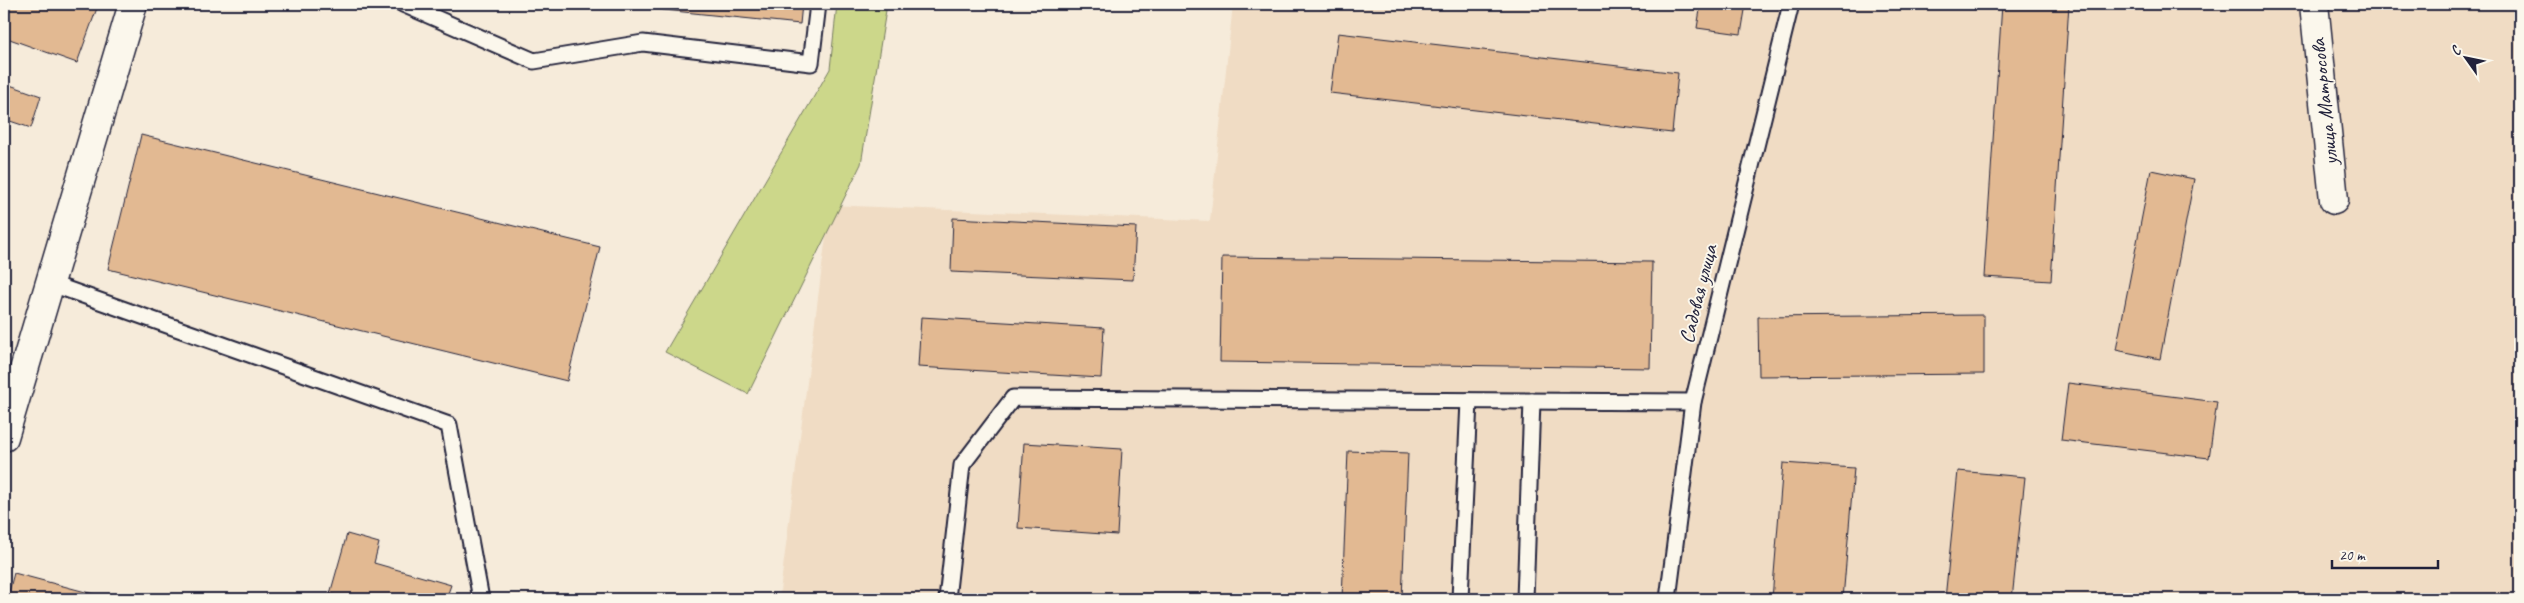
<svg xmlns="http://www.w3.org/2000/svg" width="2524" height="603" viewBox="0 0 2524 603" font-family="Caveat,sans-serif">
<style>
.built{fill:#f0dcc4}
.green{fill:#ccd78a;stroke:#777c62}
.building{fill:#e2b992;stroke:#22223b}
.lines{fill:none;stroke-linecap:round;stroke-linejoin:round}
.lane-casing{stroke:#22223b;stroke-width:19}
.street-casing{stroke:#22223b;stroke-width:31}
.lane{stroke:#fbf7ec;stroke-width:15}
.street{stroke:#fbf7ec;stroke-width:28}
.labels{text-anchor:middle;stroke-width:4;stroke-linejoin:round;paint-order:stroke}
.street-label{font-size:21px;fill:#22223b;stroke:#fbf7ec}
</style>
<rect width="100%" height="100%" fill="#f6ebda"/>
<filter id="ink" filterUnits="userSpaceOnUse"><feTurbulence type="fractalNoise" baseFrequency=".02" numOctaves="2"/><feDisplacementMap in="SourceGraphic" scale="10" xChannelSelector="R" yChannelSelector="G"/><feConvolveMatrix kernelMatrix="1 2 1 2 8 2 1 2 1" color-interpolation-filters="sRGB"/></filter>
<g filter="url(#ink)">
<polygon class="built" points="1233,4 2520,4 2520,599 779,599 830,205 1210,221"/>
<polygon class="green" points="837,4 887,4 861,164 748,394 665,352 830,69"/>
<g class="building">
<polygon points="4,4 95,4 94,7 97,8 77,63 4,37"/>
<polygon points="646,4 802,4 800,24 645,8"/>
<polygon points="1701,4 1746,4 1741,34 1697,28"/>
<polygon points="2002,4 2069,4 2051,281 1984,277"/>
<polygon points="1338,33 1678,73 1672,133 1330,93"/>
<polygon points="4,83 41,96 31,128 4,119"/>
<polygon points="141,135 600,247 567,381 108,269"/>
<polygon points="2151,170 2194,179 2160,359 2116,350"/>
<polygon points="953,218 1136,227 1133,280 951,272"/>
<polygon points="1222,257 1652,262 1650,368 1220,362"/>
<polygon points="1984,315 1984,374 1759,376 1758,317"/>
<polygon points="921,317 1104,328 1101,378 918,367"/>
<polygon points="2068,383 2217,402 2209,458 2061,440"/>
<polygon points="1024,443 1122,449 1117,535 1018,528"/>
<polygon points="1348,451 1408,453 1402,599 1342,599"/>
<polygon points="1783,463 1854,468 1843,599 1772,599"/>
<polygon points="1958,471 2025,477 2012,599 1945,599"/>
<polygon points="347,534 379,543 374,563 451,585 446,599 349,599 330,594"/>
<polygon points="14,573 112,599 7,599"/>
</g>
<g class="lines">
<defs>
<g id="lane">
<polyline points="403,4 534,61 643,43 811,63 818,4"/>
<polyline points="49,283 449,425 481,599"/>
<polyline points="947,599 962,465 1013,398 1693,402"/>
<polyline points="1460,599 1469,401"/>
<polyline points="1525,599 1532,401"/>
<polyline points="1668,599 1693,402 1791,4"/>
</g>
<g id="street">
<polyline points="2314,4 2334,200"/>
<polyline points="4,437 133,4"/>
</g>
</defs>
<use href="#lane" class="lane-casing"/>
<use href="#street" class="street-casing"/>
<use href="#lane" class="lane"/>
<use href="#street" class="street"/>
</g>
</g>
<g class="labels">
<g class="street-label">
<text transform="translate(2324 102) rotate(-96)" y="7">улица Матросова</text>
<text transform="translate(1698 294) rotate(-76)" y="7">Садовая улица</text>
</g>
</g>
<rect width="2524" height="603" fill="none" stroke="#fbf7ec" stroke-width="20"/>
<rect x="10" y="10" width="2504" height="583" fill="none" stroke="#22223b" stroke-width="2" filter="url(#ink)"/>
<g transform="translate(2466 58) rotate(303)" stroke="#fbf7ec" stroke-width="4" paint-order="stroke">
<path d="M0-4L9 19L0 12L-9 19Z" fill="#22223b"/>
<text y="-8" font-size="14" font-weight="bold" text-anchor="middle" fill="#22223b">С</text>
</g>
<path d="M2332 560v8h106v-8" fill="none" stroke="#22223b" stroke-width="2.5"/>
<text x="2339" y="560" font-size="15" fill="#22223b" stroke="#fbf7ec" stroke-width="4" paint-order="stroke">20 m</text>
</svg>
